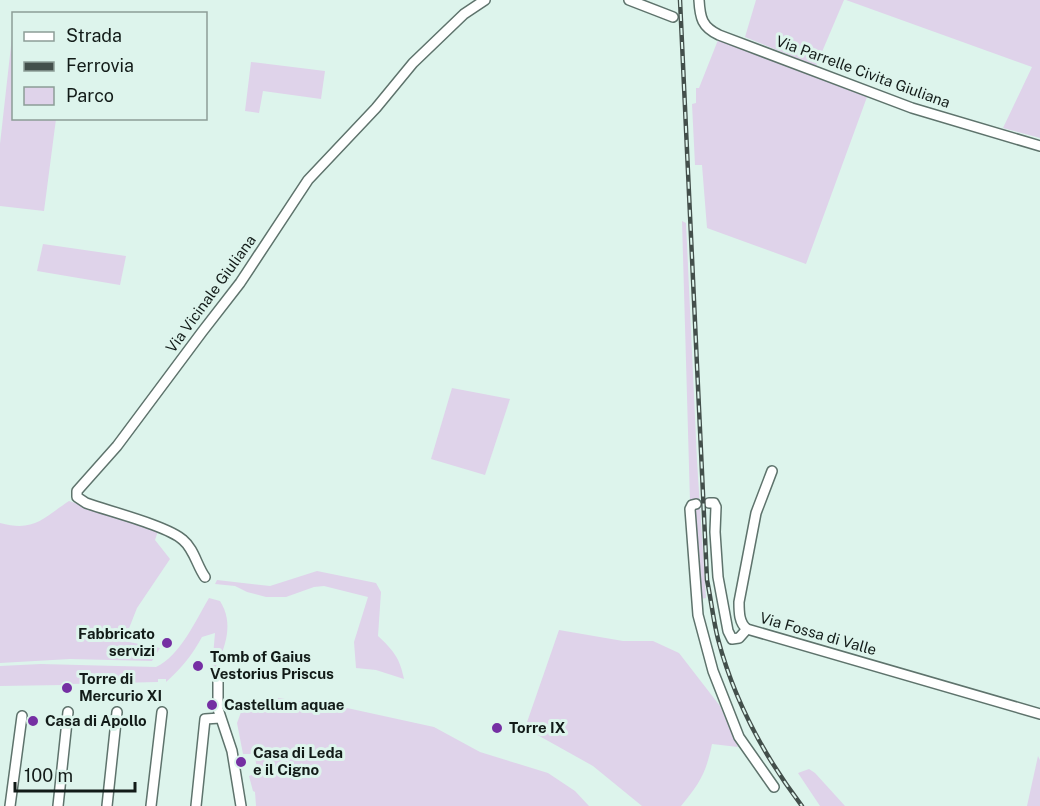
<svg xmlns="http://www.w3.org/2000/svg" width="1040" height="806" viewBox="0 0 1040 806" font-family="'Public Sans',sans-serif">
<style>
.green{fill:#dfd3ea}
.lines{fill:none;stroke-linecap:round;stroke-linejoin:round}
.minor-casing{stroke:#5e736c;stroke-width:12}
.minor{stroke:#fff;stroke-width:9}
.rail-casing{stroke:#434f4b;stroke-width:4.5}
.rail{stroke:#ddf4ec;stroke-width:2;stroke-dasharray:7;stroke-linecap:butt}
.poi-dot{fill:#752fa3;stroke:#ddf4ec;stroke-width:2}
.labels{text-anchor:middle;stroke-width:6;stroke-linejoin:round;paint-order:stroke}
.street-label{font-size:15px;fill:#121b18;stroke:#ddf4ec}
.poi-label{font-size:15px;font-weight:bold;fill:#121b18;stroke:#ddf4ec;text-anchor:start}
</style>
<rect width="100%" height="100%" fill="#ddf4ec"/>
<g class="green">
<polygon points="756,0 844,0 816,66 745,37"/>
<polygon points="846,0 1040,0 1040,138 1003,128 1032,67"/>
<polygon points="13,28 14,118 56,119 44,211 0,206 0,144"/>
<polygon points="718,40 867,97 806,264 707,228 702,165 695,165 692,104 696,103 696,88 699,88"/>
<polygon points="251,62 325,71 321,99 263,91 259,113 245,111"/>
<polygon points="682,221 686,223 697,461 706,598 701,599 690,501"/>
<polygon points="43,244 126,256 120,285 37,271"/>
<polygon points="452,388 510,399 485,475 431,459"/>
<path d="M69,501L158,531L155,540L170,559L137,608L124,641L160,648L152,661L70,659L0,663V523C34,532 42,519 69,501Z"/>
<path d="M317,571L376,583L381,592L378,636C393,650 400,658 404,679L376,670L356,668L354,642L368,597L324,586L314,587L286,597H266L247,592L235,586L215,584L217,580L270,586Z"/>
<path d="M209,598L220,601C234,623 226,646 215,669L212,668L215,633L202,637C192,655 182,668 166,682V679H158V682L71,684V682H63V685L0,686V666L41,664L156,667C180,656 196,620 209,598Z"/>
<path d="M559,630L623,641H653L679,653L720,706L738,747L712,744C706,773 700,783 681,806H642L593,766L525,728Z"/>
<polygon points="278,698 347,708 434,727 480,752 548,773 575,791 589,806 256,806 255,792 253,791 249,776 257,773 255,754 243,754 237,723 244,704 262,709 276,708"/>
<polygon points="1038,756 1040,760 1040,806 1027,806"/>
<polygon points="809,769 815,773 845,806 820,806 798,773"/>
</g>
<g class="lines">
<defs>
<g id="minor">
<polyline points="629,0 673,17"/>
<path d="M699,0C700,18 702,27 719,35L912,108L1040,146"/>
<path d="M772,471L756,513L739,602C739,612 739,623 747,629L1040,714"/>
<polyline points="709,503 714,503 716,507 715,532 718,577 728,631 732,639 739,638 747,629"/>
<polyline points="696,504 692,505 690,509 698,615 713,671 739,737 774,787"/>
<path d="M205,577C197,566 194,549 183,540C168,526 108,511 86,503L77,497V491L117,446L202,332L240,283L308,180L376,108L413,63L464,14L485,0"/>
<polyline points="218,673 218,709 232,751 241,806"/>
<polyline points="10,806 22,716"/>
<polyline points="58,806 68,712"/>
<polyline points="107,806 117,712"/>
<polyline points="151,806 162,712"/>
<polyline points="196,806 205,719 220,718"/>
</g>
</defs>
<use href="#minor" class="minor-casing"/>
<use href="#minor" class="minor"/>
<defs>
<path id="rail" d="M680,0L707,580C711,599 713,619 718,639C734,700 764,756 802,806"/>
</defs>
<use href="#rail" class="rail-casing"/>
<use href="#rail" class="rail"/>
</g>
<g class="poi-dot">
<circle cx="167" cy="643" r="6"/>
<circle cx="198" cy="666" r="6"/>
<circle cx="67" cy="688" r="6"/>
<circle cx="212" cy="705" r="6"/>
<circle cx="33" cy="721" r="6"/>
<circle cx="497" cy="728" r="6"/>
<circle cx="241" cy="762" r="6"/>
</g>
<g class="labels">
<g class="street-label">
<text transform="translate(863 72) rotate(20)" y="5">Via Parrelle Civita Giuliana</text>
<text transform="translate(211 294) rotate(-54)" y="5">Via Vicinale Giuliana</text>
<text transform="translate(818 634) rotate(16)" y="5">Via Fossa di Valle</text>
</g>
<g class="poi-label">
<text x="155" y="639" text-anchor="end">Fabbricato<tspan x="155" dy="17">servizi</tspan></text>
<text x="210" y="662">Tomb of Gaius<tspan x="210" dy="17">Vestorius Priscus</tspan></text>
<text x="79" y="684">Torre di<tspan x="79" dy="17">Mercurio XI</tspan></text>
<text x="224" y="710">Castellum aquae</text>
<text x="45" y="726">Casa di Apollo</text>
<text x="509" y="733">Torre IX</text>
<text x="253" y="758">Casa di Leda<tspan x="253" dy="17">e il Cigno</tspan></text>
</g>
</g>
<rect x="12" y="12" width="195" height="108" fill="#ddf4ec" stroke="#8c9d97" stroke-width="1.5"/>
<rect x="24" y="32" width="30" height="9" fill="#ffffff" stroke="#8c9d97" stroke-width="1.5"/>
<text x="66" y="42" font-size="18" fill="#121b18">Strada</text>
<rect x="24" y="62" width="30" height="9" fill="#434f4b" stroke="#8c9d97" stroke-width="1.5"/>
<text x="66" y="72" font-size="18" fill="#121b18">Ferrovia</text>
<rect x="24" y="87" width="30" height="18" fill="#dfd3ea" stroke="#8c9d97" stroke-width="1.5"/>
<text x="66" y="102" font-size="18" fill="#121b18">Parco</text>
<path d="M15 782v9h120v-9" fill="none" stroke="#121b18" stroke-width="3"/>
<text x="24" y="782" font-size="18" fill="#121b18" stroke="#ddf4ec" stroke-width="4.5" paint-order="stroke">100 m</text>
</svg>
